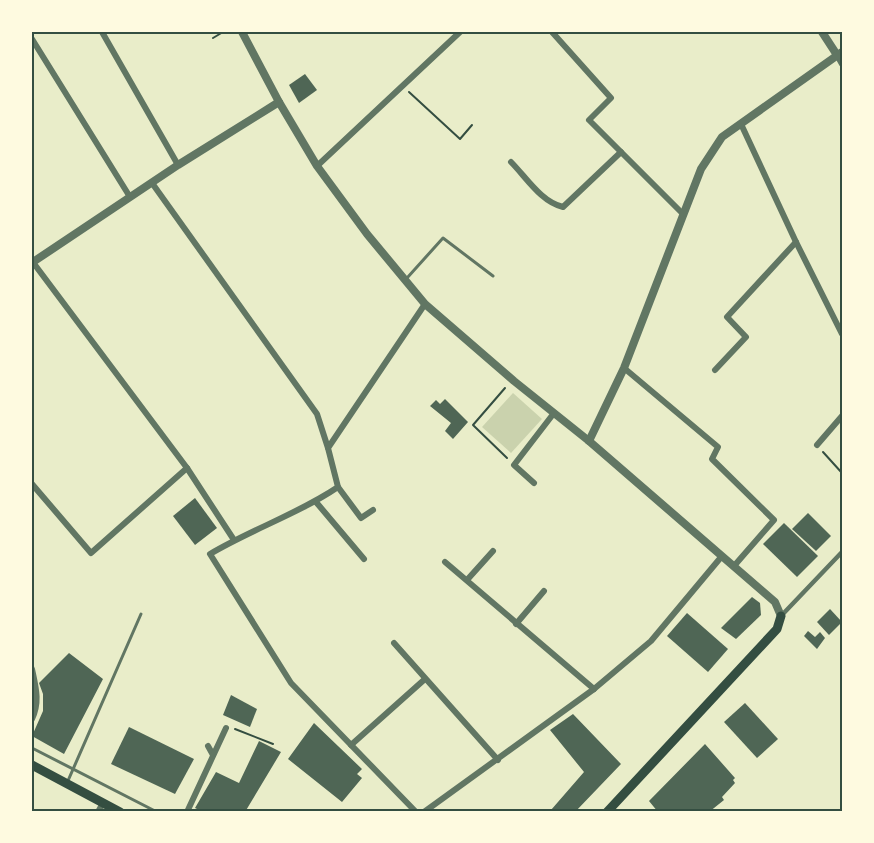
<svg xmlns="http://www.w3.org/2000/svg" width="874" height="843" viewBox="0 0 874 843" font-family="'Roboto Condensed',sans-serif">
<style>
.green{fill:#cad2ad}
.building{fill:#4f6655}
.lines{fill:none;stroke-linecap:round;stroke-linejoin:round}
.path{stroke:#344e41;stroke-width:2}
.service{stroke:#617663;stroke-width:3}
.pedestrian{stroke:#617663;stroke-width:4.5}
.minor{stroke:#617663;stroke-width:6}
.tertiary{stroke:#617663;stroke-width:8}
.secondary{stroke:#344e41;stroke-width:9}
.neatline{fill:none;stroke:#344e41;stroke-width:2}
</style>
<rect width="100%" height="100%" fill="#e9edc9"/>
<polygon class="green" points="513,393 542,419 511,453 482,427"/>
<g class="building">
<polygon points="305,74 317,90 299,103 289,85"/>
<polygon points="445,399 468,422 453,439 445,431 451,423 430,406 436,400 440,404"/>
<polygon points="195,498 217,528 195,545 173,516"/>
<polygon points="808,513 831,536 816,551 792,529"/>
<polygon points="784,523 818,556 797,577 763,544"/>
<polygon points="752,597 760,603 761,615 736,639 721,628"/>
<polygon points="830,609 842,622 829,635 817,622"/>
<polygon points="687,613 728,649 708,672 667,636"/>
<polygon points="808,631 815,637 820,632 825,638 817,649 804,636"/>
<polygon points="69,653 103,679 64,754 32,736 43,711 43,694 39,683"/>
<polygon points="231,695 257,709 250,727 223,715"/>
<polygon points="745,703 778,739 757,758 724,722"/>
<polygon points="573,714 621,764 575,812 553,812 551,810 584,772 550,730"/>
<polygon points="314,723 362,769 357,774 362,778 342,802 288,759"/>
<polygon points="129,727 194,759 175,794 111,764"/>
<polygon points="259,741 281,752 245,812 203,812 195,808 216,772 239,783"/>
<polygon points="705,744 735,778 733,780 735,783 722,797 724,800 709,812 688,812 687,810 684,812 658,812 649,801"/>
</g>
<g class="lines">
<g class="path">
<polyline points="213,38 223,32"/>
<polyline points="409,92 460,139 472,125"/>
<polyline points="505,388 473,425 507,458"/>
<polyline points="823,452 842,473"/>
<polyline points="235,729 273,744"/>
</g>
<g class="service">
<polyline points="407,278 443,238 493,276"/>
<polyline points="32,748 157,812"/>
<polyline points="67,783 141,614"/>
</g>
<polyline class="pedestrian" points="781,616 842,552"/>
<g class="minor">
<polyline points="102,32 178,165"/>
<polyline points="552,32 611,98 589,120 683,214"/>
<polyline points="32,39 130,197"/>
<polyline points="837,55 842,64"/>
<polyline points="741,124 796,242 842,334"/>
<path d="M511,162C526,177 541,202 563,207L621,152"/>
<polyline points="317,166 460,32"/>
<polyline points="152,183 317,414 328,448"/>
<polyline points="32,261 187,468 234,540"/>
<polyline points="624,368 718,447 712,459 774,520 734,566"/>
<polyline points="715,370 746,337 727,317 796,242"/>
<polyline points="817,445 842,416"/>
<polyline points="534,483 514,465 554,413"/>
<polyline points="32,484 91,553 187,468"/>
<polyline points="338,487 361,518 373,510"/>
<polyline points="316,502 364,559"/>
<polyline points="445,562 594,689"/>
<polyline points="467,580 493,551"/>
<polyline points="516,624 544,591"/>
<polyline points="394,643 498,760"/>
<path d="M32,669C36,688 40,702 32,719"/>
<polyline points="351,745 425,679"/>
<polyline points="208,746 213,755"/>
<polyline points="98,812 103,803"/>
<polyline points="187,812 226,728"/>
<path d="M416,812L291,683L210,554C252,529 298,514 338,487L328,448L425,304"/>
<polyline points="424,812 594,689 651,641 722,556"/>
</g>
<g class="tertiary">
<polyline points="242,32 279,102 317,166 367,234 425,304 514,381 589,441 775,602 781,616"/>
<polyline points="822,32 837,55"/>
<polyline points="33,262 178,165 279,102"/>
<polyline points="589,441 624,368 701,169 722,137 842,52"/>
</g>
<g class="secondary">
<polyline points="32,765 120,812"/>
<polyline points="607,812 777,629 781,616"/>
</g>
</g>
<rect width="874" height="843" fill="none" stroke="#fefae0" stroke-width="66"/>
<rect x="33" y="33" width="808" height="777" class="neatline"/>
</svg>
